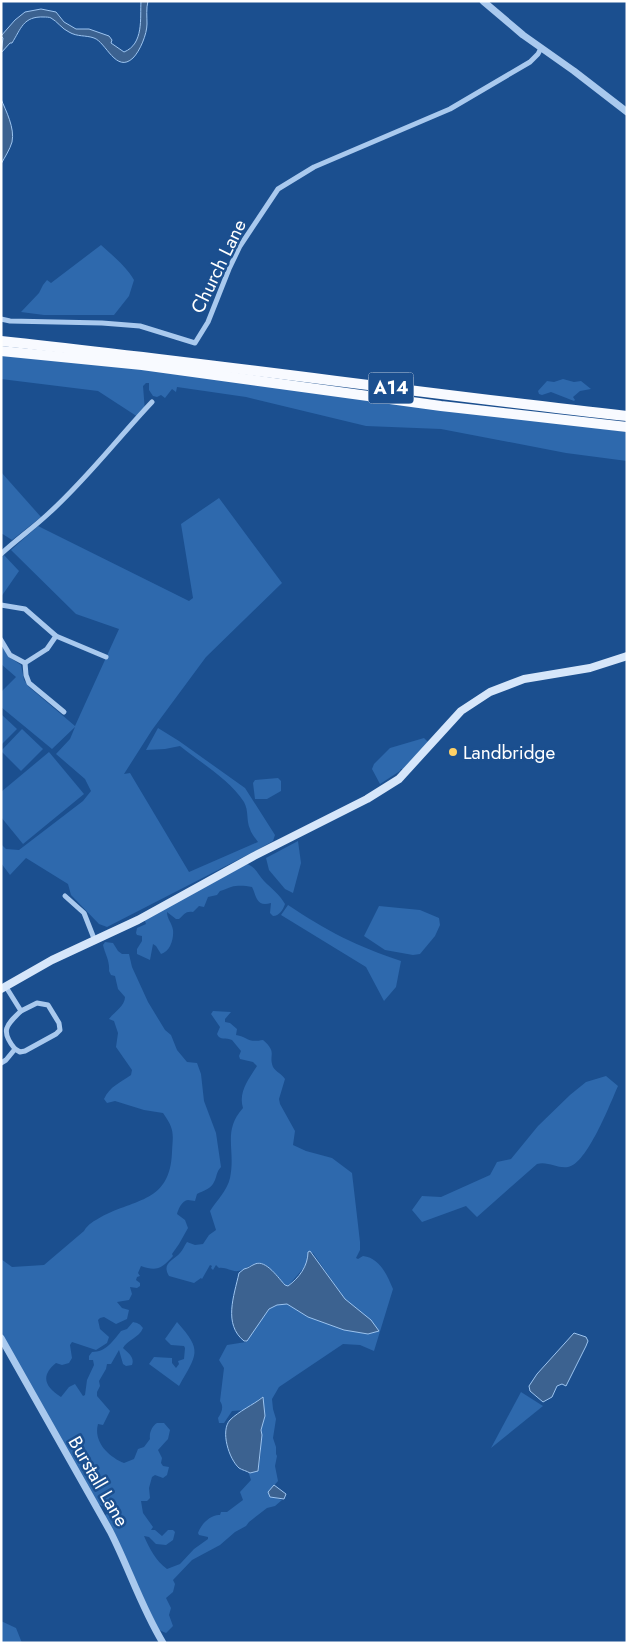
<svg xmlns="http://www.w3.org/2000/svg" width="628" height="1644" viewBox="0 0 628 1644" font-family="Jost,sans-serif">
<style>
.green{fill:#2e69ad}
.water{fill:#3c6290;stroke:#9cc4f0}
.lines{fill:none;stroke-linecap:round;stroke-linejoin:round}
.minor{stroke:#a9c9ee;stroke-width:5}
.tertiary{stroke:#a9c9ee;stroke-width:7}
.secondary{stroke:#d6e6fa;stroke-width:8}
.trunk{stroke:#f8faff;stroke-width:10}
.poi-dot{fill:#ffd166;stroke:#1b4f8f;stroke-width:2}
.labels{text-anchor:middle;stroke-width:5;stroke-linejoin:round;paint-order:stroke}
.shield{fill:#1b4f8f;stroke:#bbcadd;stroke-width:1}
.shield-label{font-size:18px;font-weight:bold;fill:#fff}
.street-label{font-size:19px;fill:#fff;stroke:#1b4f8f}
.poi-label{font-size:19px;fill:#fff;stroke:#1b4f8f;text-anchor:start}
</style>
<rect width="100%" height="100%" fill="#1b4f8f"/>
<g class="green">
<path d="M101,245C113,256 126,266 134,280L129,296L114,315H44L21,312L39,293L43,285L47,280L51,283Z"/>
<polygon points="1,354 109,365 627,432 627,461 566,453 441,429 366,426 246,397 177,387 176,392 172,389 165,398 161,395 157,397 153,396 149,390 149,383 146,383 143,386 145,411 138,417 98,391 1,379"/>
<polygon points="563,379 574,382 581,381 591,389 580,391 573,397 575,400 574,401 551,392 542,395 539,394 538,391 547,381 554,382"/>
<polygon points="1,472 41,517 12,540 1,533"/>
<path d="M219,498L282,583L206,657L152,730L124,774L130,773L189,872L258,842C255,838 251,833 250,829C246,820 249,811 244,802C229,779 201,763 180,746L165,749L146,750L158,728L179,741L245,788L275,835L273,841L257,850L107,927L99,924L71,895L68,884L26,858L10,875L1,863V844L6,849L19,850L83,801L91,791L85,779L56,754L70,739L75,727L52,749L1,707V692L16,677L1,664V645L9,657L21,665L24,680L29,687L75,726L119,629L76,614L11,550L38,526L189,601L193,598L181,524Z"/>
<polygon points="3,554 19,571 1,597 1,556"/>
<polygon points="1,714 17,729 1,745"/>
<polygon points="22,729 43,749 21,771 1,751"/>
<polygon points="424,738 428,742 403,769 401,769 400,771 380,784 372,769 374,764 390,748"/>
<polygon points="49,752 84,794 23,844 1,817 1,792"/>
<polygon points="278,778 281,781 281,791 267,799 255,799 253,783 255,780"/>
<polygon points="298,841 301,863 293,893 285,889 269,870 266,858"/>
<path d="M247,864C256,867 258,875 264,881C271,888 280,895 285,904C283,910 279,916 273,916L270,913L271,903C256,907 257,897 252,887C245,886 239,885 231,887C227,888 225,890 220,891L217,895L208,897L204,907L199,906L193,912C185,911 185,914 179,919H176L167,912C167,919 172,923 173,930C174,939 170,952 161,954L156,946L153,944L150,960L137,954V949L142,941V936L137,935L136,933L137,928L146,924L145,921H142Z"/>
<path d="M288,905C325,930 358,947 401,961L396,987L384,1001L366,967L281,915Z"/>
<polygon points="379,906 420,910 439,918 440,925 435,936 420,954 413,955 385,950 364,936"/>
<path d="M105,942L113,943L118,951L122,954H129L132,967L148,1002L165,1030L171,1035L177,1050L187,1062L197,1063L201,1074L204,1101L216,1133L221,1167C216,1172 217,1177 214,1182C212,1188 203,1191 197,1194L195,1201C193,1201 190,1200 188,1200C182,1200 178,1210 177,1214L185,1220L188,1228L179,1244L172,1254L173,1256C162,1268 157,1272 141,1266L138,1273L140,1276L137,1277L136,1280L140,1283V1286L137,1288L130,1287L132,1294L129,1300L117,1302L122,1308L129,1310L127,1319L116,1324L104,1317L100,1318L98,1320L100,1329L109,1337L107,1343L96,1350L72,1342L70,1345L72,1358L69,1363L62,1365L56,1363C40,1376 45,1387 61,1397L69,1387L75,1384L83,1396L85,1395L87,1380L94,1365L93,1360H89V1356L92,1352C106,1352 113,1341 121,1331L127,1329L133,1322C138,1323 140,1324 143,1328C139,1338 127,1340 123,1348C128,1353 135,1357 132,1365L126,1366L123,1364L119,1350L111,1364H107L106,1369L99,1381L100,1386L97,1392V1396L110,1411L103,1425L98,1424C93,1442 109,1457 124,1463L134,1459L138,1449L144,1447L150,1439C149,1433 152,1426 157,1423H164L170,1430L168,1439L158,1450L162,1458L161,1463L163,1466L169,1467L167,1475L163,1478L155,1475L152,1477L149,1488L150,1498L147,1501H141L143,1513L153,1527L151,1530H155L162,1536L168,1530H173L175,1532L173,1540L166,1545L156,1544L149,1537L144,1536C149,1548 156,1561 167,1569L180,1564L194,1549L208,1539V1537L199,1535L198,1533C201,1524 211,1514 220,1515L221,1512H227L243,1500L240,1492L251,1480L248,1471L252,1472L258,1471L261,1452V1430L265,1416L262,1397L245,1410L232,1411L224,1423H219L218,1418C222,1412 224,1407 220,1401L224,1368L219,1360L227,1345L246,1342L269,1309L277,1305L287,1304L308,1317L344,1330L368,1334L378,1331L345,1299L313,1253L308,1252L307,1264L288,1286C279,1283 267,1260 257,1263C250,1264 245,1270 238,1271C232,1272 226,1267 219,1268L216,1265L213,1270L211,1268L212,1266L210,1265L202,1279L201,1278L194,1283L169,1276C161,1263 174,1260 180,1253C183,1250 184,1246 187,1242L195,1245L203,1244L209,1235L216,1230L210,1211C217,1200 227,1191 230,1178C236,1150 222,1131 243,1108C238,1092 249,1079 257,1066L253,1062L240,1059L239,1056L241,1051L232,1040C226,1037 220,1041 217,1034L220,1027L211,1014L213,1011L231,1012L225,1019V1022L230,1023L237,1029L236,1035C248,1037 247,1043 263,1040C278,1053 268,1054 273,1067C276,1072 282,1074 285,1079L279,1099L280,1104L295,1131L293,1145L306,1151L332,1158L352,1173L360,1242V1250L356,1258L358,1259L363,1256C380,1258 387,1275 393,1289L374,1351L360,1345L343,1344L279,1387L272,1399L273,1409L276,1419L273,1438L276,1447V1454L277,1456L275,1466L278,1481L271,1489L276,1498L282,1500L275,1506L267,1508L249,1522L246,1526L235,1532L220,1545L192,1560L173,1580L175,1584L173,1592L166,1598L171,1608L169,1615L173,1626L166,1633L154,1628L102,1518L110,1511L109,1508L93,1503L1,1338V1259L12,1267L44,1265L84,1231C88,1224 94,1221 101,1217C136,1198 170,1203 172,1152C173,1133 175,1130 163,1113L144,1110L115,1101L107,1103L104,1099C110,1086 120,1083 131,1075L132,1070L116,1047L118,1033L114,1021L109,1019C114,1012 125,1006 125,997L118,989L115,976L111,975L109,971C110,961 105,954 103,945Z"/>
<path d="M606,1076L618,1086C610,1104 587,1164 568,1167C558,1169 548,1161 537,1164L477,1217L466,1206L422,1222L412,1210L422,1196L441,1197L490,1175L497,1162L511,1159L538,1126L570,1095L586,1082Z"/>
<path d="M177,1322C203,1351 197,1354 179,1386L149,1364L154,1357L172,1358V1363L176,1368L179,1364L178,1361L184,1359L185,1348L184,1346L171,1345L165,1339Z"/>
<polygon points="521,1392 543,1406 491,1448"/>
<polygon points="1,1621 16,1628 22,1643 1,1643"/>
</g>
<g class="water">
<path d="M141,1H148C146,9 147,16 147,24C147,34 140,51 133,58C116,74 106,42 94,38C86,35 77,37 69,32C62,29 57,21 51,18C50,17 45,17 44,17C23,16 21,29 12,43H10L1,53L3,38L1,36L15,20L25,12L41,9L56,12L64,22L76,29H89L109,36L112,40L111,43L124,52C144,44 140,18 141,1Z"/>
<path d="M1,99C6,111 15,128 12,142C10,149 5,157 1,164Z"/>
<path d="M310,1251L345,1299L371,1320L379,1331L368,1334L344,1330L308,1317L287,1304L277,1305L269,1309L247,1341H244C223,1324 234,1296 239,1273L244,1269C249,1268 250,1266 255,1264C266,1259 279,1279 285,1285L288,1286C299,1278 308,1266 308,1252Z"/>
<polygon points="574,1333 586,1337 588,1341 586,1346 566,1386 562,1384 557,1386 552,1397 543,1402 530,1391 529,1386 537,1374"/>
<path d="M263,1397L265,1416L261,1430L262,1435L258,1471L250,1473C247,1471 242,1470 239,1468C229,1459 220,1431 230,1420C239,1411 253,1405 263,1397Z"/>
<polygon points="274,1485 286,1494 284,1499 270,1497 268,1492"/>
</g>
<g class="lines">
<g class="minor">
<polyline points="1,319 10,321 102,323 140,326 195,343 208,322 229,269 240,246 278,189 314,167 450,109 530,62 538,54 541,48"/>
<path d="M1,554C16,540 33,528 48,514C86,480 117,439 152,402"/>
<polyline points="1,605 25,609 56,636 106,657"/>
<polyline points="1,640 10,655 25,663 47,649 56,636"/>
<polyline points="25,663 26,675 29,683 64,712"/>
<polyline points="65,896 84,913 95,941"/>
<polyline points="15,1049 20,1052 25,1051 56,1034 60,1030 59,1023 48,1005 37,1003 21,1011"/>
<path d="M1,1063L6,1060L15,1049C0,1031 6,1025 21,1011L6,987"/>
</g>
<g class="tertiary">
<polyline points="483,1 523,35 574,71 627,112"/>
<path d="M1,1338L110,1531C129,1568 141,1607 163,1643"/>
</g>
<polyline class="secondary" points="1,989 52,960 138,920 254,856 367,799 399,779 461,711 490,692 524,679 590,668 627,656"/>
<g class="trunk">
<path d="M1,341C210,363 418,393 627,416"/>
<polyline points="1,351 142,365 441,406 627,427"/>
</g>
</g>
<circle class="poi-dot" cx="453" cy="752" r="5"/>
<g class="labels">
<rect class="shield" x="368.5" y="372.5" width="45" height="31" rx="4"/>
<g class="shield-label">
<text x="391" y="394">A14</text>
</g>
<g class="street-label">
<text transform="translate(218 266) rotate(-64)" y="7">Church Lane</text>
<text transform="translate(99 1481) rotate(60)" y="7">Burstall Lane</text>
</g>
<g class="poi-label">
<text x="463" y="759">Landbridge</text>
</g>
</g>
<rect width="628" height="1644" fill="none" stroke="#ffffff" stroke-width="5"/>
</svg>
